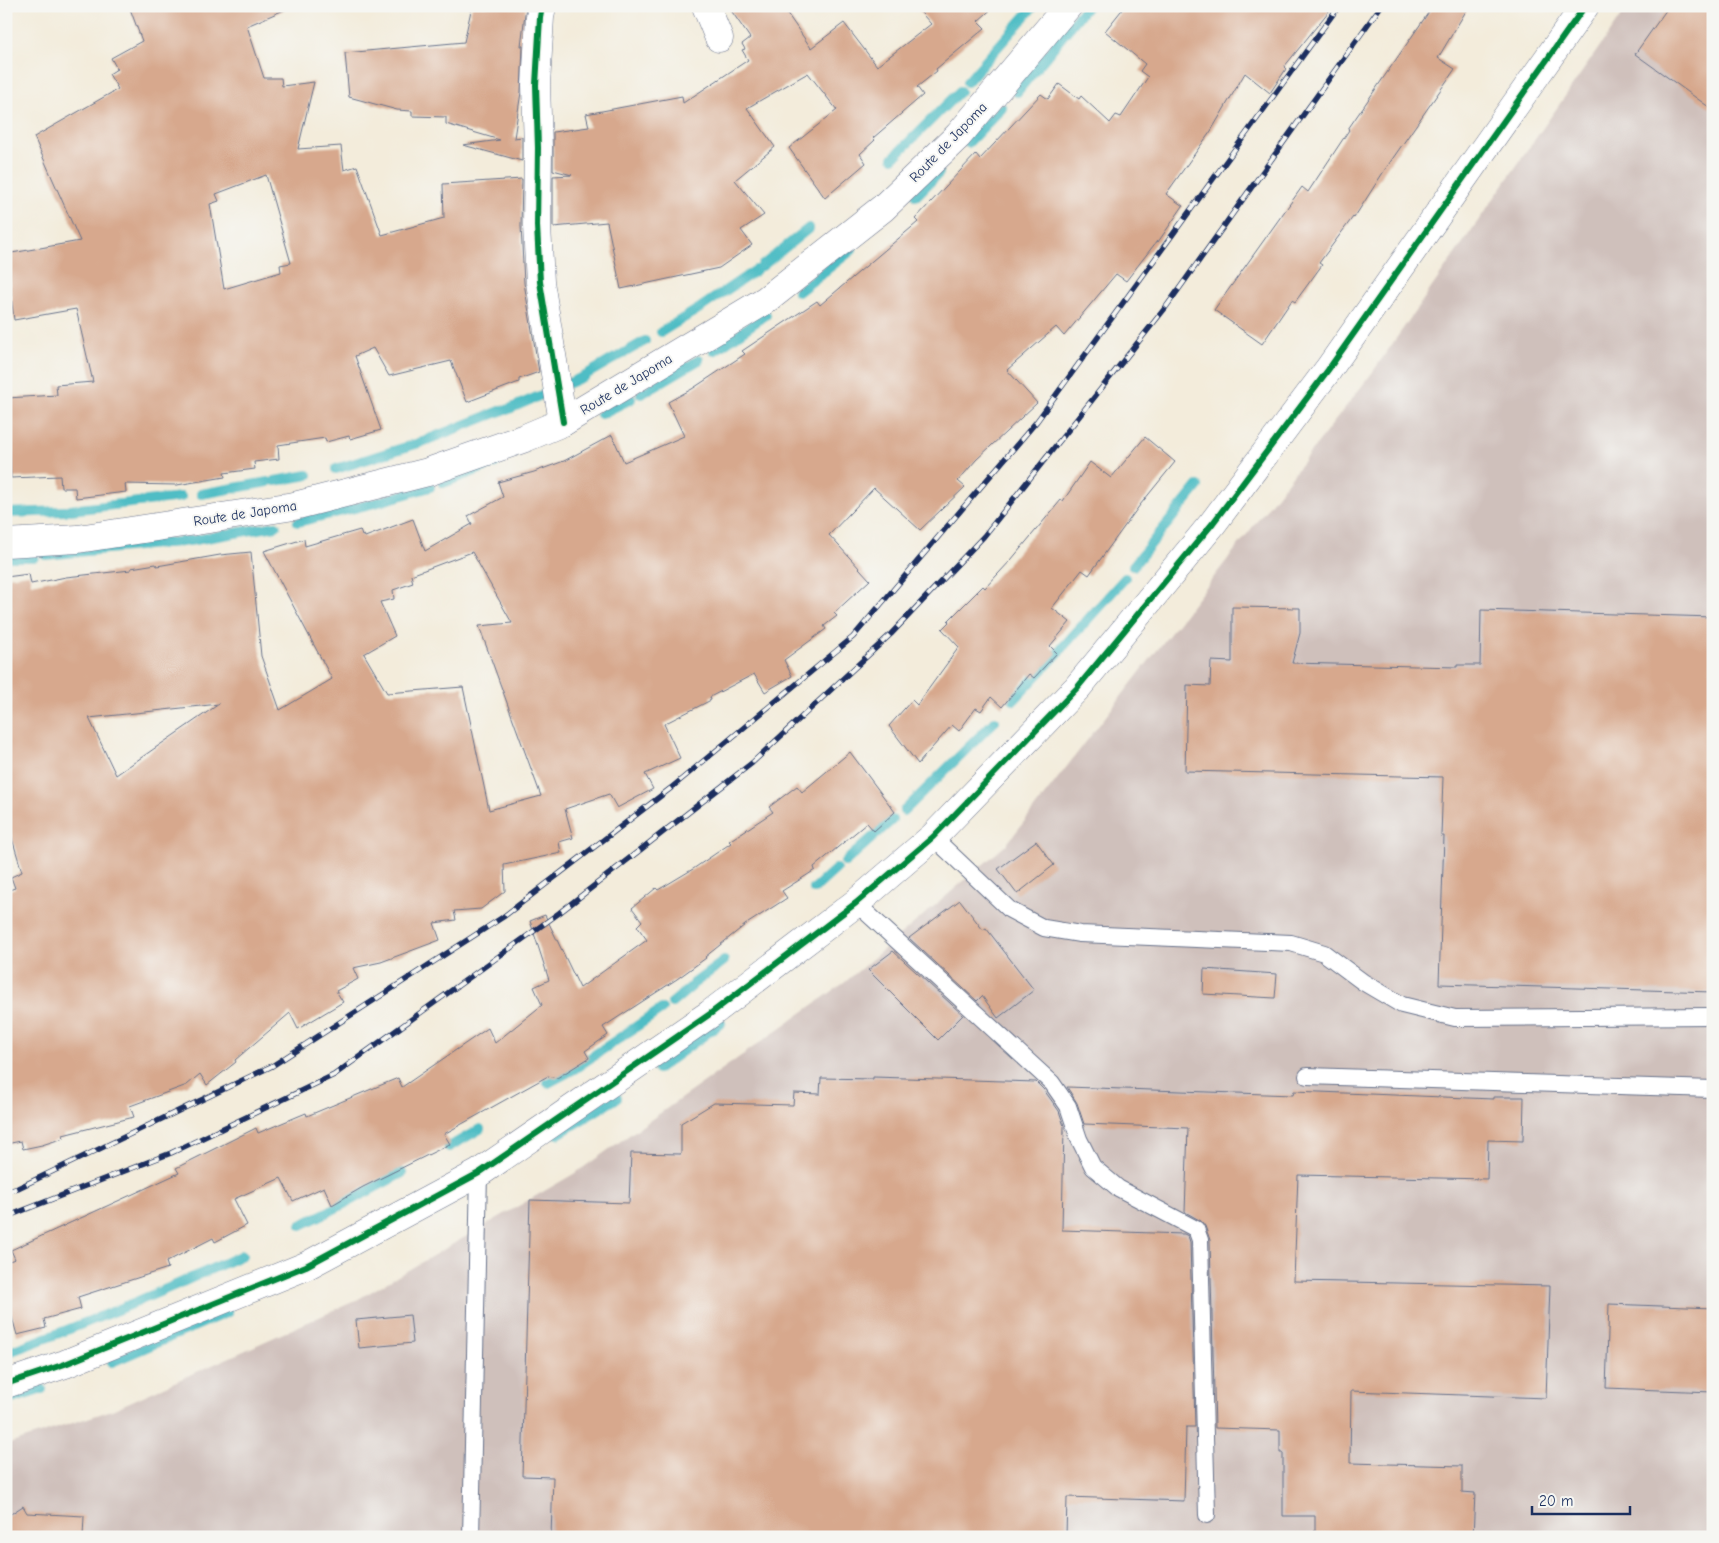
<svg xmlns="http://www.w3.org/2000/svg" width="1719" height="1543" viewBox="0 0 1719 1543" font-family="'Comic Neue',sans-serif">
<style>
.industrial{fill:#cfc0bb}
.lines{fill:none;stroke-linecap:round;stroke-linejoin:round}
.stream{stroke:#4fbdc5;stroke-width:10}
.building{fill:#d7a88d;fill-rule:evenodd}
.service-casing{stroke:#67718a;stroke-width:18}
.minor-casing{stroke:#67718a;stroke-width:29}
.primary-casing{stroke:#67718a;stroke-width:29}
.service{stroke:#fff;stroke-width:16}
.minor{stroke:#fff;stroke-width:28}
.primary{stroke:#fff;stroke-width:28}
.rail-casing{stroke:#1b2f5e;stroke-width:5.5}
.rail{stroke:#f6f6f2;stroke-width:4;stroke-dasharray:11;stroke-linecap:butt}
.cycleway-casing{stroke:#f6f6f2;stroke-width:9}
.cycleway{stroke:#00873e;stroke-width:6}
.labels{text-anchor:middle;stroke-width:4;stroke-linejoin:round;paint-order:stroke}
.street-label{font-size:14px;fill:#1b2f5e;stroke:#f6f6f2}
</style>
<rect width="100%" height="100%" fill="#f6f6f2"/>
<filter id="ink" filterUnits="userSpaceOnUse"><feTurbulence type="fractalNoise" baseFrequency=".02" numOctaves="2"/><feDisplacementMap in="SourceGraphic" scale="10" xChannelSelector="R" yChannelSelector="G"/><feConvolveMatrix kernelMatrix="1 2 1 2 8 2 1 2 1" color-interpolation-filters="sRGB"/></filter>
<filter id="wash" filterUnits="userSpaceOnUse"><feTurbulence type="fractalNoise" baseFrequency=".0096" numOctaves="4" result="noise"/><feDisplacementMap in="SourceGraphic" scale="20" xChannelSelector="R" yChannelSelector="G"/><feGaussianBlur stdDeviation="1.12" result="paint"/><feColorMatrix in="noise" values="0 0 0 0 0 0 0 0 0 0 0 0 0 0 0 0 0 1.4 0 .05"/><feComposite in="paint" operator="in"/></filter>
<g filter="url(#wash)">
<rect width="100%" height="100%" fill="#f3ecdb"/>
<polygon class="industrial" points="1628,6 1713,6 1713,1537 6,1537 6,1445 112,1410 355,1301 577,1172 844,983 1006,845 1372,373"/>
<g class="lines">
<g class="stream">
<polyline points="967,82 1034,6"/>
<polyline points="1017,92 1087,6"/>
<polyline points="968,143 1002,108"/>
<polyline points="893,158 960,91"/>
<polyline points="916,196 939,173"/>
<polyline points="762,266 809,228"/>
<polyline points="798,292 852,250"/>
<polyline points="661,332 700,308 756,270"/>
<polyline points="714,351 766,315"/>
<polyline points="619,356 645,341"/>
<polyline points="589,373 615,358"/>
<polyline points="641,394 699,360"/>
<polyline points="507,410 585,376"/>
<polyline points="601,414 631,399"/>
<polyline points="336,469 419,443 503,410"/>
<polyline points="275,481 308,475"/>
<polyline points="443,483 495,463"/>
<polyline points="201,494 268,482"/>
<polyline points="71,510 181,497"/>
<polyline points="6,513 65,511"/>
<polyline points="298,522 375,503 430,487"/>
<polyline points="45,555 189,541 276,526"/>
<polyline points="6,557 34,557"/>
<polyline points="1133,566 1198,486"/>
<polyline points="1062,648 1125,578"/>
<polyline points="1014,700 1059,652"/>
<polyline points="904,811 995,721"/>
<polyline points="845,862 892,820"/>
<polyline points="814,889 836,869"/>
<polyline points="693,984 724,961"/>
<polyline points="672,1003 691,987"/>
<polyline points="658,1069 721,1023"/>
<polyline points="548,1083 574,1069 662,1009"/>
<polyline points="558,1134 617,1098"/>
<polyline points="449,1147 480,1129"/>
<polyline points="301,1225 338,1207 402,1173"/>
<path d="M6,1353C86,1324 165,1291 242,1255"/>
<polyline points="112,1362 228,1312"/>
<polyline points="6,1401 42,1389"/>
</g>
</g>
<g id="blocks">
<g class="building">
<path d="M129,6H293L247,26L264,78H281L282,86L314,82L298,149L341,146L344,170L357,166L382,235L444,218L443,184L522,179L521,226L524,283L539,372L519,379V382L467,402L451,361L389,376L373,348L355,356L381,430L350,439L349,436L326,442L325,438L278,445L279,459L254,462L255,469L224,473L225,477L177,485L125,484L126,492L76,498L75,488H61L60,476L11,478L7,398L57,395L56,385L93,382L76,309L14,320L6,254L80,241L34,137L118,89L109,74L117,69L111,58L142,41ZM266,175L291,263L280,265L281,272L224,289L210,204L219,201L216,194Z"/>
<polygon points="472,6 526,6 521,46 523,46 521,92 514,138 522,137 522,161 463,145 500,140 446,124 446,117 412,116 412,111 397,110 349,97 345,53 464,42"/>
<polygon points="728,6 782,6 811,48 844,23 877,66 931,24 915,6 995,6 978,21 985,28 936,69 937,71 917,87 923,95 873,138 875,140 860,154 866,163 825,198 789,148 837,110 808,73 747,108 775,147 735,180 764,215 741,230 752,245 719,268 621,289 607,222 553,227 553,176 572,175 553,170 553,132 589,127 586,114 682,96 683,103 748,60 742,50 745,49 742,44 750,38"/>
<path d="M1125,6H1333L1284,67L1286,69L1270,93L1245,73L1211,131L1166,194L1183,206L1158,242L1157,241L1126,281L1116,274L1064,336L1056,327L1007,370L1037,403L976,460L958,481L965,487L920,530L874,488L829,535L870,580L834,613L837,616L824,626L826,629L784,660L792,676L765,692L754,674L710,697L711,700L664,724L680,758L645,774L653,789L617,808L609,794L565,809L573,838L559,842L561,853L504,865L505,891L481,909L454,911L456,920L434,923L440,940L381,962L353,968L358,979L336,991L343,1002L298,1029L290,1013L235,1060L236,1062L207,1085L200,1074L187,1085L130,1106L134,1117L63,1135L64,1138L42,1145L23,1149L21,1141L6,1144V891L15,888L11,877L22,872L6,818V577L29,574L31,584L66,577L131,570V568L156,564L157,566L220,555L251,552L261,656L280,710L332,679L264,551L304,539L305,546L360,530L362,536L364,535L365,537L413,519L425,551L472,524L468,516L503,497L498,482L534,472L564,461L612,435L624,462L684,436L668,402L692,389L745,354L742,351L817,301L820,305L918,222L915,219L976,154L980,159L1041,94L1048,99L1059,84L1079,99L1081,96L1110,123L1116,115L1121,117L1148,77L1140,71L1145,64L1105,31ZM472,552L512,623L479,626L541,796L489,810L463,687L387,693L364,654L395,636L380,602L394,599L393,590L413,583L411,575ZM219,704L116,775L89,718Z"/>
<polygon points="1433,6 1469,6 1438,58 1455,69 1384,171 1354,218 1353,217 1319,263 1322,265 1295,302 1292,300 1262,344 1214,310 1302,187 1308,192 1349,130 1348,129"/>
<polygon points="1669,6 1713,6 1713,110 1635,54"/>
<polygon points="1145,437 1175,462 1140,505 1089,575 1082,570 1052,608 1070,622 1050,646 1057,653 1034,678 1029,674 1002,707 991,697 981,711 976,708 959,731 952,725 918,764 889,726 912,700 917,705 959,647 942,629 949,622 948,621 983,586 985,588 1011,560 1061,500 1063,501 1090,462 1111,478"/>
<polygon points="1232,607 1300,608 1300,633 1292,663 1457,667 1457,665 1480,665 1481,610 1713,617 1713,992 1439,984 1444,836 1441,836 1443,777 1185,771 1187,685 1210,686 1211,661 1232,662"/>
<polygon points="850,752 895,812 874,831 867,823 814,867 815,870 782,891 787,898 745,925 705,957 706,958 677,979 603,1027 608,1035 585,1051 589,1058 557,1078 548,1076 444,1134 450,1144 363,1187 332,1205 324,1187 293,1201 281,1178 234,1199 247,1225 215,1242 213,1238 166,1262 168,1268 78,1297 81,1309 44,1319 46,1328 17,1335 6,1296 6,1262 15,1259 11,1250 179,1173 176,1168 256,1128 258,1133 306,1113 307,1116 398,1078 402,1087 488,1028 495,1043 542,1005 534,987 549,980 530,921 545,915 580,988 647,940 637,926 642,921 632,908 656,888 658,890 693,869 731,843 729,841 773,812 769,807 797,786 802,792"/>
<polygon points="1036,841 1054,865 1017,894 998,869"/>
<polygon points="960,900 983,930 986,928 1034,990 998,1018 982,996 977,1001 909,938"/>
<polygon points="893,951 963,1015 938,1040 868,970"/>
<polygon points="1204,969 1277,974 1275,998 1203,994"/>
<polygon points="873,1077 1036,1082 1044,1090 1059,1111 1064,1126 1062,1230 1184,1234 1188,1236 1190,1242 1195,1427 1186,1427 1184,1501 1067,1497 1066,1537 551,1537 553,1477 522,1476 530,1200 629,1203 631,1153 681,1154 681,1123 714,1103 793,1105 794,1093 820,1094 821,1078 873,1079"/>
<polygon points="1067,1087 1293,1095 1294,1091 1493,1099 1493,1097 1524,1097 1523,1141 1488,1140 1487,1179 1298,1175 1294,1281 1550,1286 1546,1398 1351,1391 1350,1463 1462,1466 1462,1492 1475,1493 1473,1537 1315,1537 1315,1516 1283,1516 1283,1453 1280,1453 1280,1430 1215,1428 1210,1240 1205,1226 1201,1221 1185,1212 1188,1128 1084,1124 1077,1103"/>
<polygon points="1609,1304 1713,1308 1713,1392 1606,1388"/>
<polygon points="410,1315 413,1343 359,1348 356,1320"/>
<polygon points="23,1506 27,1513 84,1516 83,1537 6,1537 6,1517"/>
</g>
</g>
</g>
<g filter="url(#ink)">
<use href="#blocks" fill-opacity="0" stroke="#67718a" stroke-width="1"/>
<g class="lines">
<defs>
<g id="service">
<polyline points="933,837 1010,910 1044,928 1080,934 1291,943 1324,953 1363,982 1402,1005 1455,1018 1713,1016"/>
<polyline points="856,903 1052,1083 1068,1106 1079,1139 1093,1167 1118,1188 1196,1229 1200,1240 1207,1515"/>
<polyline points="1307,1076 1713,1089"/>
<polyline points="471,1537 479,1173"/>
</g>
<g id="minor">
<polyline points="542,6 540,17 536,85 538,148 537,226 540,282 563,422"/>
<polyline points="706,6 719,38"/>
<polyline points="6,1384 65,1364 306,1266 479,1173 710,1014 856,903 933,837 1077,688 1213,523 1328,370 1585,6"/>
</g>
<polyline id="primary" points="6,543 78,539 294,506 428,472 525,438 563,422 766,300 883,208 958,136 1068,6"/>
</defs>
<use href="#service" class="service-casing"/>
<use href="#minor" class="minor-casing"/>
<use href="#primary" class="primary-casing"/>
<use href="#service" class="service"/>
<use href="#minor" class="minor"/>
<use href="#primary" class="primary"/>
<defs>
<g id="rail">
<polyline points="6,1192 18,1188 272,1066 503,917 671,788 853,637 1037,421 1339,6"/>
<polyline points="6,1217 171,1153 334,1075 559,913 752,763 891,634 984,536 1166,307 1381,6"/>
</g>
</defs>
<use href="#rail" class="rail-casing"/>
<use href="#rail" class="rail"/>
<defs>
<g id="cycleway">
<polyline points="542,6 540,17 536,85 538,148 537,226 540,282 563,422"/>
<polyline points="6,1384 65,1364 306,1266 479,1173 710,1014 856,903 933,837 1077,688 1213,523 1328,370 1585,6"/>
</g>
</defs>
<use href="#cycleway" class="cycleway-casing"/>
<use href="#cycleway" class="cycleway"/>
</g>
</g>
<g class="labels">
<g class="street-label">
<text transform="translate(948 142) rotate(-46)" y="5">Route de Japoma</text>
<text transform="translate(626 384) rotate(-31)" y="5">Route de Japoma</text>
<text transform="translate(245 513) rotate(-9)" y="5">Route de Japoma</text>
</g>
</g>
<rect width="1719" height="1543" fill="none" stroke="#f6f6f2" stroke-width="25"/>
<path d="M1532 1506v8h98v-8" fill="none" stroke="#1b2f5e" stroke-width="2.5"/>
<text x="1539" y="1506" font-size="15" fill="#1b2f5e" stroke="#f6f6f2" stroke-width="4" paint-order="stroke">20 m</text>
</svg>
